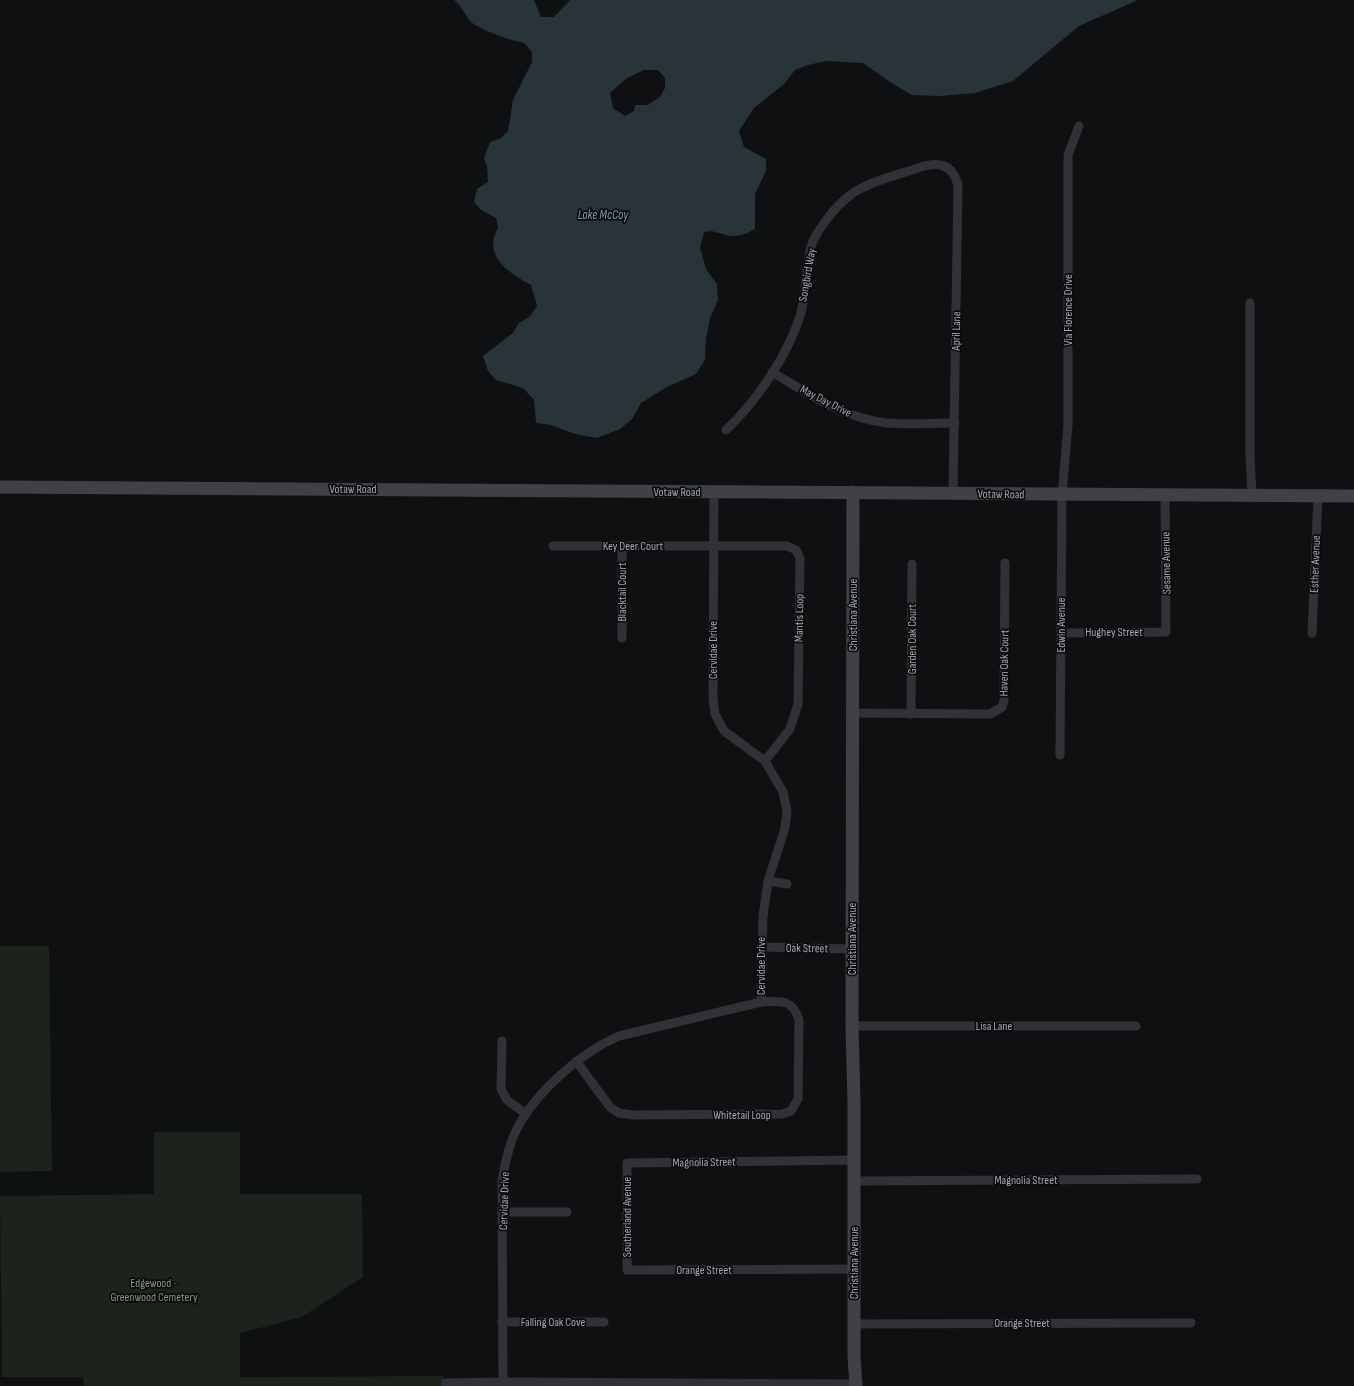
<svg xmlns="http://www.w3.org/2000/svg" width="1354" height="1386" viewBox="0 0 1354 1386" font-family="'Sofia Sans Condensed',sans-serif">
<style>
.green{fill:#1c231c}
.water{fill:#293439;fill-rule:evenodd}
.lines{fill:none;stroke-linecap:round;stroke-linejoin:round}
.street{stroke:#313236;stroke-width:9}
.secondary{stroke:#3f4146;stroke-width:13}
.labels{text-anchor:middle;stroke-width:3.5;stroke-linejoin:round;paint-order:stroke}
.street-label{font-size:12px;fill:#a1a8b2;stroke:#0b0b0c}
.park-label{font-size:12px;fill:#7a9d77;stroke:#0b0b0c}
.water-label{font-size:13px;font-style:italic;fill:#779bae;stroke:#0b0b0c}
</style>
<rect width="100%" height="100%" fill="#0f1011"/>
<g class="green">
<polygon points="0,946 49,946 52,1171 0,1172"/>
<polygon points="154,1132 240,1132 240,1194 362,1194 363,1277 302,1317 240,1333 240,1377 444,1376 444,1386 84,1386 83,1377 2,1377 0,1196 154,1194"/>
</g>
<path class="water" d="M454,0H534L541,17H554L570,0H1138L1079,26L1013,81L975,93L940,96L912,95L890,82L863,63L826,61L808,65L795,70L784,84L754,108L739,131L744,147L766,159V171L755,194V229C746,234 737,238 726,235C717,233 713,230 704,232L700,248L706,269L717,284L718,300L710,318L706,339L705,360L696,374L667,387L641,403L632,419L620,429L597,438L575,434L551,425L536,423L534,400L523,388L496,380L488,371L483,356L513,333L518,324L530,316L537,306L531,285C509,273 482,256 498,228L496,218L481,210L474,202L477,189L488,182L487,167L484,158L490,142L501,138L508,131L513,100L532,62V52L524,43C511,41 481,30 471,22C467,19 462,6 454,0ZM644,70H658L665,78V88L660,97L648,105H635L634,111L625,116L613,108L610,93L627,78Z"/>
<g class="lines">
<g class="street">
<polyline points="1250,303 1250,456 1252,495"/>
<path d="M772,372C809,394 843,418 887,423C909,425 933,423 955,423"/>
<path d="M726,430C756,402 788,355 800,316C807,294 805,270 811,247C813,239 819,230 824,223C832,212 841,201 853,193C872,181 897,175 918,168C937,161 952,163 958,185L953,494"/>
<polyline points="714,492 713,699 715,714 724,731 765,761 783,792 787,811 785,828 768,881 763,916 761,1002"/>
<polyline points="553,546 787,546 796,550 800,558 798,704 790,729 765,761"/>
<polyline points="1061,633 1166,632 1165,495"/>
<polyline points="1312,633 1318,496"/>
<polyline points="622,638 622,546"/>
<polyline points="852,713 990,714 1002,707 1004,701 1005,563"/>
<polyline points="911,714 912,564"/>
<polyline points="1060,755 1062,495 1068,425 1068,155 1079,126"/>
<polyline points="768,881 787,884"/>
<polyline points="761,947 852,949"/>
<polyline points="852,1026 1136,1026"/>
<polyline points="502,1041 501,1089 507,1100 526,1114"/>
<polyline points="854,1181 1197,1179"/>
<polyline points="503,1212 567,1212"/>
<polyline points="854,1269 627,1270 627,1163 854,1160"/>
<polyline points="502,1322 604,1322"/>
<polyline points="854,1324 1191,1323"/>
<path d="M503,1382L502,1182C504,1168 507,1154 512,1140C528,1098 578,1054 619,1036L761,1002C780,1001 793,999 799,1020L798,1099L791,1111L782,1114L633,1115L619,1113L610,1107L576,1061"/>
<polyline points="446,1386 446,1383 503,1382 847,1384 853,1386"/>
</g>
<g class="secondary">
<polyline points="0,487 1354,496"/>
<polyline points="853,492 852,1026 854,1103 854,1357 856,1386"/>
</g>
</g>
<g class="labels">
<g class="street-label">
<text transform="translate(807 275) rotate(-80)" y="4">Songbird Way</text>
<text transform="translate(1068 310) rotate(-90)" y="4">Via Florence Drive</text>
<text transform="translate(956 331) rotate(-89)" y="4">April Lane</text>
<text transform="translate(826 401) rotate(27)" y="4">May Day Drive</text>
<text x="353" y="493">Votaw Road</text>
<text x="677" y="496">Votaw Road</text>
<text transform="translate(1001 494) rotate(1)" y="4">Votaw Road</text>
<text x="633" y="550">Key Deer Court</text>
<text transform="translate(1166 563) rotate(-91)" y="4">Sesame Avenue</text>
<text transform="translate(1315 564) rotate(-88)" y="4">Esther Avenue</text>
<text transform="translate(622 592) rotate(-90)" y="4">Blacktail Court</text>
<text transform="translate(853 615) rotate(-90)" y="4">Christiana Avenue</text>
<text transform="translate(799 618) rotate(-89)" y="4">Mantis Loop</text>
<text transform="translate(1061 625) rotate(-90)" y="4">Edwin Avenue</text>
<text x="1114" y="636">Hughey Street</text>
<text transform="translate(912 639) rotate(-90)" y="4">Garden Oak Court</text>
<text transform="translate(713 650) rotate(-90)" y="4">Cervidae Drive</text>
<text transform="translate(1004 663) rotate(-89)" y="4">Haven Oak Court</text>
<text transform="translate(852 939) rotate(-90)" y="4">Christiana Avenue</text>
<text transform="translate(807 948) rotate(1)" y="4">Oak Street</text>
<text transform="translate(761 966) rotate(-90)" y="4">Cervidae Drive</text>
<text x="994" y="1030">Lisa Lane</text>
<text x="742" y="1119">Whitetail Loop</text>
<text transform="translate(704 1162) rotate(-1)" y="4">Magnolia Street</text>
<text x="1026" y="1184">Magnolia Street</text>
<text transform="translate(504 1201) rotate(-88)" y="4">Cervidae Drive</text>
<text transform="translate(627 1217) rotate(-90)" y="4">Southerland Avenue</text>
<text transform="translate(854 1263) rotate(-90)" y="4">Christiana Avenue</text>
<text x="704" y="1274">Orange Street</text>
<text x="553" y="1326">Falling Oak Cove</text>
<text x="1022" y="1327">Orange Street</text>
</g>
<g class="park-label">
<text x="154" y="1287">Edgewood -<tspan x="154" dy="14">Greenwood Cemetery</tspan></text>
</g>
<g class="water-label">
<text x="603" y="219">Lake McCoy</text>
</g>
</g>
</svg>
